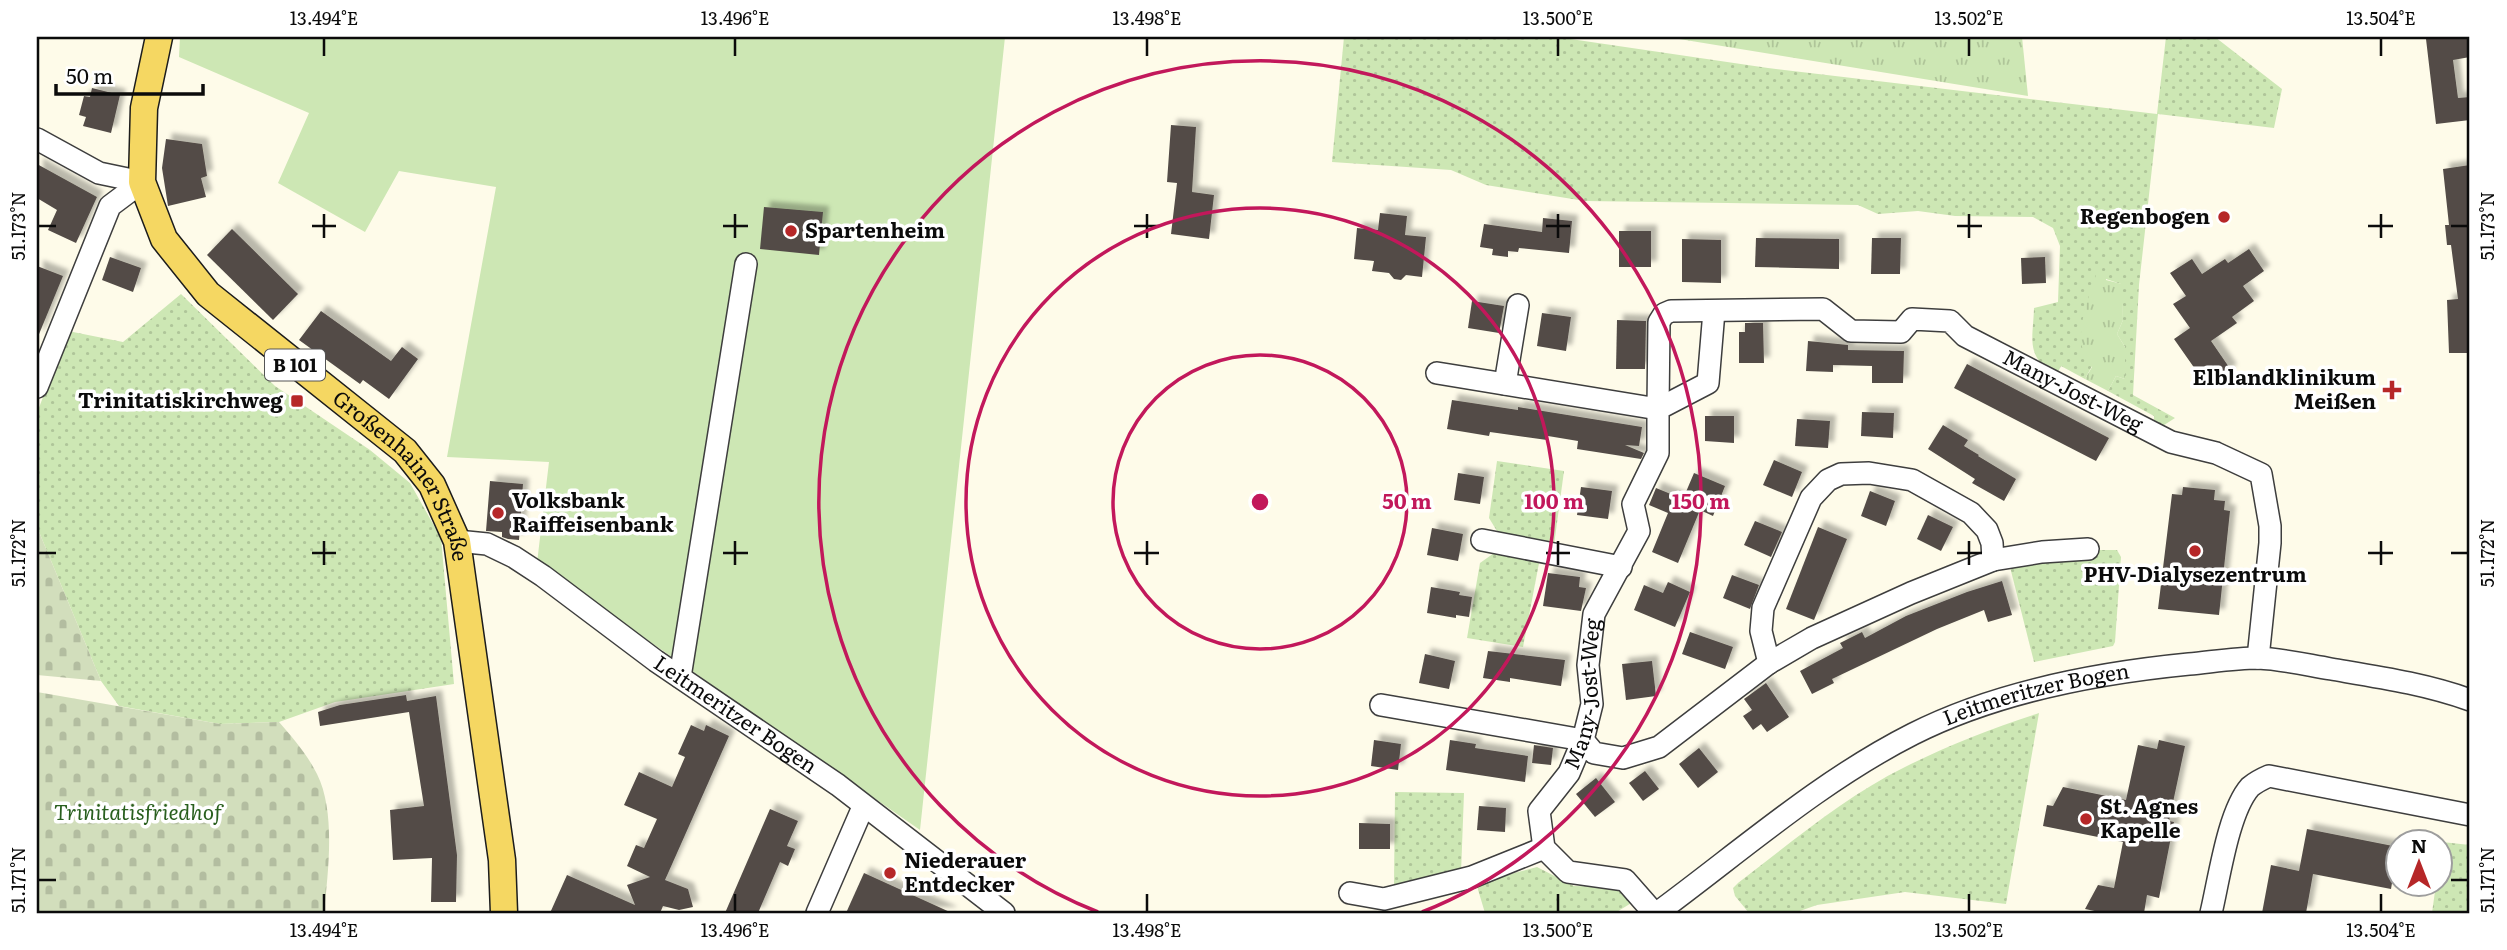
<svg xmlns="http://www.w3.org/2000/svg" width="2507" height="950" viewBox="0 0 2507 950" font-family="Literata,serif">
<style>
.grass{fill:url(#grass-dots)}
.cemetery{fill:url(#cemetery-stones)}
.park{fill:url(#park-tufts)}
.garden{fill:#cde7b4}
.building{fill:#534c47;filter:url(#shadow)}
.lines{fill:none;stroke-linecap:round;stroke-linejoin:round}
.minor-casing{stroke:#3e3e3e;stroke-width:24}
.major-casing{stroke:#1c1c1c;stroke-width:29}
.minor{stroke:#fff;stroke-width:21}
.major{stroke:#f5d762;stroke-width:26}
.ticks{fill:none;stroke:#0b0b0b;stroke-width:2.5}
.ring{fill:none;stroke:#c2185b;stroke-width:3.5}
.poi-dot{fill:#b62728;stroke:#fff;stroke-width:2.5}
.labels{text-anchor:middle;stroke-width:7;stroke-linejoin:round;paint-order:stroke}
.shield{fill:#fff;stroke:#545454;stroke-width:2}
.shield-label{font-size:19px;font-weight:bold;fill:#0b0b0b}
.poi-label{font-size:21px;font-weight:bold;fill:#0b0b0b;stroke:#fff;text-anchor:start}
.street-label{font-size:21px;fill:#0b0b0b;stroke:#fff}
.park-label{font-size:21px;font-style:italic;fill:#295f1e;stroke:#fff}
.centre{fill:#c2185b;stroke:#fff;stroke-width:3.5}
.ring-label{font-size:21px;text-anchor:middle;font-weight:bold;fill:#c2185b;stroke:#fff;stroke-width:7;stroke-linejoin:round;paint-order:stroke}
.neatline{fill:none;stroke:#0b0b0b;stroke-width:2.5}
.ticks-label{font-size:18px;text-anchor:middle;fill:#0b0b0b}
</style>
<defs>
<pattern id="grass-dots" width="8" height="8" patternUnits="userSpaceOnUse" patternTransform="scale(1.75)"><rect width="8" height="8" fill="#cde7b4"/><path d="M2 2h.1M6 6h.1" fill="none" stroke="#afc599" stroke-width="1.8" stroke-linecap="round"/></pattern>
<pattern id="cemetery-stones" width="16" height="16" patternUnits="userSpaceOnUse" patternTransform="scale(1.75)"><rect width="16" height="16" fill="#d2debc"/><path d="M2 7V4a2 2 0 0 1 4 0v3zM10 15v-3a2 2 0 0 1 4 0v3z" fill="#b3bda0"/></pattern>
<pattern id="park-tufts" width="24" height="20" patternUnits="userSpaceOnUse" patternTransform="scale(1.75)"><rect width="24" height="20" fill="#cde7b4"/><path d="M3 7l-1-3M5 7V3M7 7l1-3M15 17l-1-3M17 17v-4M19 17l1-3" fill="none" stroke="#afc599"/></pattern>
<filter id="shadow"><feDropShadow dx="6" dy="-6" stdDeviation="2" flood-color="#0004"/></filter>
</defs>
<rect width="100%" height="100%" fill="#fefbe9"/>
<g class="grass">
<path d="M1344,37H1557L1768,68L2157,114L2166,37H2215L2282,89L2274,128L2158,114L2139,285L2133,395L2175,418L2161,427L2154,424V416L2108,391L2116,376L2125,379V347L2117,334L2123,320L2121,284L2106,279L2092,366L2085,379L2061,366L2056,376C2025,355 2033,341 2034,308L2058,302L2060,246L2053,228L2033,217L1955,216L1918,211L1878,214L1858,205L1585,201L1486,185L1451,170L1332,162Z"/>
<polygon points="181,294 275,386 370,450 410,483 441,538 454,684 335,702 279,722 220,724 119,706 101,681 37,527 37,413 68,331 123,342"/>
<polygon points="1497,461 1564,471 1554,545 1500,536 1489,518"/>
<polygon points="2090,550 2117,550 2121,557 2115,642 2113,646 2034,662 2010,567"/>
<polygon points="1497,551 1540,558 1523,647 1467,638 1480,563"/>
<path d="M2039,713L2006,904L1905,892L1817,905L1794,913H1749L1735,896L1733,888L1738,883C1792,842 1844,797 1905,767C1948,745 1993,728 2039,713Z"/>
<polygon points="1395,792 1464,793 1461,873 1399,885 1394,884"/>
<polygon points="2442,842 2470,845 2470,913 2432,913 2436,884 2440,884"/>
<polygon points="1537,867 1574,886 1616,887 1633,902 1615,913 1485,913 1476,883"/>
</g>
<g class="cemetery">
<polygon points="37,527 101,681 37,675"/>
<path d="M37,692L220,724L279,722C293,738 307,754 317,774C336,812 328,872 324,913H37Z"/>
</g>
<g class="park">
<polygon points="1667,37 2022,37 2028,96"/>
<path d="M2097,272L2104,275L2106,280L2122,284L2123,320L2117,334L2125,347V379L2116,376L2108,391L2085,379L2092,367C2069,342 2088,300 2097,272Z"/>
</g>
<polygon class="garden" points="180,37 1005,37 920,830 537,563 549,462 447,457 496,187 399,171 365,232 278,183 309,113 179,57"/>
<g class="building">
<polygon points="2449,37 2470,37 2470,57 2453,60 2458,98 2470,97 2470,120 2436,124 2426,39"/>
<polygon points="92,88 120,95 111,133 83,126 86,117 79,115 84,96 90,97"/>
<polygon points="1171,125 1196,127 1192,192 1214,195 1209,239 1171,234 1177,183 1167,182"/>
<polygon points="166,139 202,144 207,176 201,178 206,197 168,206 162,168"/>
<polygon points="37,164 97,197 76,243 48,230 57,210 37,198"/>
<polygon points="2470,165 2470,353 2449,353 2447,300 2458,299 2451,245 2447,245 2445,225 2449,225 2443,169"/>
<polygon points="764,207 823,212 819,255 760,249"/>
<polygon points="1380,213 1407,216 1405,235 1426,237 1422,277 1406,275 1401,280 1394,279 1389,273 1372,271 1374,261 1354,259 1357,228 1378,230"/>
<polygon points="1543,218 1572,221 1569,253 1519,248 1518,252 1508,251 1508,257 1492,255 1493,249 1480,247 1484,224 1542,232"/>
<polygon points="232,229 298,294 273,320 207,255"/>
<rect x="1619" y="231" width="32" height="36"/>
<polygon points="1756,238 1839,239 1839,269 1755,267"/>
<polygon points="1872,238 1901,238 1900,274 1871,274"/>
<polygon points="1682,239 1721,240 1721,283 1682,282"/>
<polygon points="2249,249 2264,271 2243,286 2254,301 2232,317 2237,323 2211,341 2231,370 2207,386 2174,339 2190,328 2173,304 2186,296 2170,273 2192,259 2202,274 2225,259 2228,263"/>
<polygon points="110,257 141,268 133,292 102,280"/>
<polygon points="2045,257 2046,283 2022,284 2021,258"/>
<polygon points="37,266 63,276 37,339"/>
<polygon points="1472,301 1504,306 1499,333 1468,328"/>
<polygon points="321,311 391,361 402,347 418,359 389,399 363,380 360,384 299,340"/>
<polygon points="1542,313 1571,317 1566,351 1537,346"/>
<polygon points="1617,320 1646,321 1645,369 1616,369"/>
<polygon points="1745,323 1763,323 1764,363 1739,363 1739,332 1745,332"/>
<polygon points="1808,341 1848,345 1848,350 1904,351 1903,383 1872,383 1872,366 1833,365 1833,372 1806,371"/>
<polygon points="1967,364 2109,438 2096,461 1954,388"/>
<polygon points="1452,400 1518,410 1518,407 1642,427 1639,446 1625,445 1644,453 1641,459 1577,449 1578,441 1548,436 1547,440 1490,432 1489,436 1447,429"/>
<polygon points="1862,412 1894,413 1893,438 1861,436"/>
<polygon points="1705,416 1734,416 1734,443 1705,441"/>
<polygon points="1797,419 1830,421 1828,448 1795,446"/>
<polygon points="1943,425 1968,440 1964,446 1979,455 1978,456 2016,479 2004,501 1972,483 1975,479 1928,449"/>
<polygon points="1774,460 1802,472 1792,497 1763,485"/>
<polygon points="1458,473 1484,477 1480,504 1454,500"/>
<polygon points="1694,473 1725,486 1713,516 1700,510 1678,563 1652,552 1668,513 1649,505 1656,488 1683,499"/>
<polygon points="490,481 523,484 519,540 508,539 502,537 502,532 486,531"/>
<polygon points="1581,487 1612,491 1608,519 1577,515"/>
<polygon points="2183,487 2215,490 2214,500 2225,501 2224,510 2230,511 2219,615 2158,609 2172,494 2182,495"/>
<polygon points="1870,491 1895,501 1886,526 1861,516"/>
<polygon points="1928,515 1953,527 1941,551 1917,539"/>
<polygon points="1755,521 1782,532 1771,557 1744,545"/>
<polygon points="1818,527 1847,539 1814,620 1786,609"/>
<polygon points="1432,528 1463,534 1458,561 1427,555"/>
<polygon points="1548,573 1580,577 1579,587 1586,588 1581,611 1543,606"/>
<polygon points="1732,575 1759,585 1750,609 1723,598"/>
<polygon points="2002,581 2012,615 1988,622 1984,610 1937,629 1832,679 1834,683 1812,694 1800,671 1843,648 1840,643 1862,632 1865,638 1906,616 1967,592"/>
<polygon points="1668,582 1690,592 1675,627 1634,610 1644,585 1663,593"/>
<polygon points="1431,587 1460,592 1459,595 1472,597 1469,617 1456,615 1456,618 1427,613"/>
<polygon points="1690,632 1733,647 1725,669 1682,654"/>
<polygon points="1488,651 1565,660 1561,686 1510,678 1510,682 1483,678"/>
<polygon points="1425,654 1455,661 1449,689 1419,683"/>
<polygon points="1652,661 1656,696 1626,700 1622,664"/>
<polygon points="1766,683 1789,717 1767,732 1761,724 1753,730 1743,716 1752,710 1744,699"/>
<polygon points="406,695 407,701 436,696 457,855 456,902 431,902 432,858 393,860 390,810 424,806 409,712 320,726 318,712 340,705"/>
<polygon points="691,725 704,731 706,725 729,736 665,880 688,889 693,907 679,910 663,906 660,913 550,913 567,875 635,905 627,885 650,877 627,866 636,845 644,848 657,819 624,805 639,772 672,787 685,757 678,754"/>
<polygon points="1374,740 1401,744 1398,770 1371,766"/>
<polygon points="1450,740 1476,744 1475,748 1528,756 1525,782 1446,770"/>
<polygon points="2159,740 2185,746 2169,821 2174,822 2159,898 2147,895 2144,913 2104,913 2085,909 2098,885 2114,888 2123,842 2043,826 2047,805 2053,806 2063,787 2126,800 2138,745 2157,749"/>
<polygon points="1534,745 1553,748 1551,765 1532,763"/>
<polygon points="1699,748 1718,772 1698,788 1679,764"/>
<polygon points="1645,771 1659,789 1643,801 1629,783"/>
<polygon points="1596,778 1615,802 1595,817 1576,794"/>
<polygon points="1479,806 1506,808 1505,832 1477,830"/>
<polygon points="770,809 798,821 787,846 795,849 788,866 780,862 758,913 725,913"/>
<polygon points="1359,823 1390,824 1390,849 1359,849"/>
<polygon points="2307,829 2398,847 2391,889 2313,874 2306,913 2262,913 2271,865 2299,871"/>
<polygon points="864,873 952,913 846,913"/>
</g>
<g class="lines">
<defs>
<g id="minor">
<polyline points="37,139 99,173 142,182"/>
<path id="s1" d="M1437,373L1658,409L1659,322L1664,314L1671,311L1823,309L1851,331L1901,332L1912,319L1950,321L1965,336L2171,442L2216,453L2261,474L2270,526V543L2258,658"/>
<polyline points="1505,384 1518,305"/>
<polyline points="37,387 110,206 142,182"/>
<polyline points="1482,540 1621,567"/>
<path id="s2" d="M457,541L487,544L514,557L543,576L656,661L838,785L1004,913"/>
<polyline points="1769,663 1761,631 1763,608 1811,498 1828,480 1841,474 1869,473 1912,480 1971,513 1987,530 1992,543 1993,560"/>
<polyline points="680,677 746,264"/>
<polyline points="1381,705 1583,740 1594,753 1623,758 1659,747 1769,663 1812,638 1911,593 1993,560 2042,552 2088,549"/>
<polyline points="1350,893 1384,899 1472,877 1544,848"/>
<polyline points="817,913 863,807"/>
<path id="s3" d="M1654,913L1625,880L1568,872L1544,848L1539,811L1569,773L1583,740L1592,704L1588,665L1594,614L1639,531L1633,504L1658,453V409L1708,383L1714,311"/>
<path id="s4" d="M1657,913C1740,852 1820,781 1913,734C1996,692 2097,673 2189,664C2211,662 2235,658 2258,658C2282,659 2307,665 2331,669C2378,677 2426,684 2470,700"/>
<path d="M2211,913C2219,880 2228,812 2250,787C2256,782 2262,779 2269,776L2470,815"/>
</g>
<g id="major">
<path id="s5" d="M159,37L144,108L142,182L164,239L208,294L405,451L432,485L457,541L502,860L504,913"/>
</g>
</defs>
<use href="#minor" class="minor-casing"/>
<use href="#major" class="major-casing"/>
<use href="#minor" class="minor"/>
<use href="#major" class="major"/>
</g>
<path class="ticks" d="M324,38V56M735,38V56M1147,38V56M1558,38V56M1969,38V56M2381,38V56M324,214V238M735,214V238M1147,214V238M1558,214V238M1969,214V238M2381,214V238M38,226H56M312,226H336M723,226H748M1134,226H1159M1546,226H1570M1957,226H1982M2368,226H2393M2451,226H2468M324,541V565M735,541V565M1147,541V565M1558,541V565M1969,541V565M2381,541V565M38,553H56M312,553H336M723,553H748M1134,553H1159M1546,553H1570M1957,553H1982M2368,553H2393M2451,553H2468M38,880H56M2451,880H2468M324,894V912M735,894V912M1147,894V912M1558,894V912M1969,894V912M2381,894V912"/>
<g class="ring">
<circle cx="1260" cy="502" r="147"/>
<circle cx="1260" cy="502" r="294"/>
<path d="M1098 912A441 441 0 1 1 1422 912"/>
</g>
<g class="poi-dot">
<circle cx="2224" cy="217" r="7"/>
<circle cx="791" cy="231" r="7"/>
<path d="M2388.5 379.5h7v7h7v7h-7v7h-7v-7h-7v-7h7z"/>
<rect x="290" y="394" width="14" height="14" rx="3.5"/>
<circle cx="498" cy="513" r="7"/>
<circle cx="2195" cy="551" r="7"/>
<circle cx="2086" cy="819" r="7"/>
<circle cx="890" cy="873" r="7"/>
</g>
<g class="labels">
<rect class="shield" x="265" y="349.5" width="60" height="31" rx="5"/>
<g class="shield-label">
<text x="295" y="372">B 101</text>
</g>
<g class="poi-label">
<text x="2210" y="224" text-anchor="end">Regenbogen</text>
<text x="805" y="238">Spartenheim</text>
<text x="2376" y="385" text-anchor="end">Elblandklinikum<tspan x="2376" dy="24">Meißen</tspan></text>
<text x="283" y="408" text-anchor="end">Trinitatiskirchweg</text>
<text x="512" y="508">Volksbank<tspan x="512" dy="24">Raiffeisenbank</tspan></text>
<text x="2195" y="582" text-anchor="middle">PHV-Dialysezentrum</text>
<text x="2100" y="814">St. Agnes<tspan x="2100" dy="24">Kapelle</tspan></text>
<text x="904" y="868">Niederauer<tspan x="904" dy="24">Entdecker</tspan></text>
</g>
<g class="street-label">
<text dy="7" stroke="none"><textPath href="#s1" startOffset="763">Many-Jost-Weg</textPath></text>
<text dy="7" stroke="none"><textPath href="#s5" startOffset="548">Großenhainer Straße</textPath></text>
<text dy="7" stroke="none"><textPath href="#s3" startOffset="303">Many-Jost-Weg</textPath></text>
<text dy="7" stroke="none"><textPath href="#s4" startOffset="443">Leitmeritzer Bogen</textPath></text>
<text dy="7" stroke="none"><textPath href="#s2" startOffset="332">Leitmeritzer Bogen</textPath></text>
</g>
<g class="park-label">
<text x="138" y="820">Trinitatisfriedhof</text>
</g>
</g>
<circle cx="1260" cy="502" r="10" class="centre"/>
<g class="ring-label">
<text x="1407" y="509">50 m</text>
<text x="1554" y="509">100 m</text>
<text x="1701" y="509">150 m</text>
</g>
<rect width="2507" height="950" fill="none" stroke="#ffffff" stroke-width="77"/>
<g transform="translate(2419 863)"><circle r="33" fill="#ffffff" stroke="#9d9d9d" stroke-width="2"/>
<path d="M0-5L12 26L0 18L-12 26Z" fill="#b62728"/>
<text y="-10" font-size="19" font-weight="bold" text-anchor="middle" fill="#0b0b0b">N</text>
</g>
<path d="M56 84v10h147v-10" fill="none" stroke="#0b0b0b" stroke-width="3.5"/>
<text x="66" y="84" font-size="21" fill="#0b0b0b" stroke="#ffffff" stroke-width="5" paint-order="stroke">50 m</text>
<rect x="38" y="38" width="2430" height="874" class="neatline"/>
<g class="ticks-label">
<text x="324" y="25">13.494°E</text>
<text x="735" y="25">13.496°E</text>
<text x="1147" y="25">13.498°E</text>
<text x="1558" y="25">13.500°E</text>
<text x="1969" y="25">13.502°E</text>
<text x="2381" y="25">13.504°E</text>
<text transform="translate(19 226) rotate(-90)" y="6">51.173°N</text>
<text transform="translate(2488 226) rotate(-90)" y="6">51.173°N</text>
<text transform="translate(19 553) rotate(-90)" y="6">51.172°N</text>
<text transform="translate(2488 553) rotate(-90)" y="6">51.172°N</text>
<text transform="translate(19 880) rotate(-90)" y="6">51.171°N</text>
<text transform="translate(2488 880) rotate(-90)" y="6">51.171°N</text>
<text x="324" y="937">13.494°E</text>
<text x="735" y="937">13.496°E</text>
<text x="1147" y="937">13.498°E</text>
<text x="1558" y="937">13.500°E</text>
<text x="1969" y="937">13.502°E</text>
<text x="2381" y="937">13.504°E</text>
</g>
</svg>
